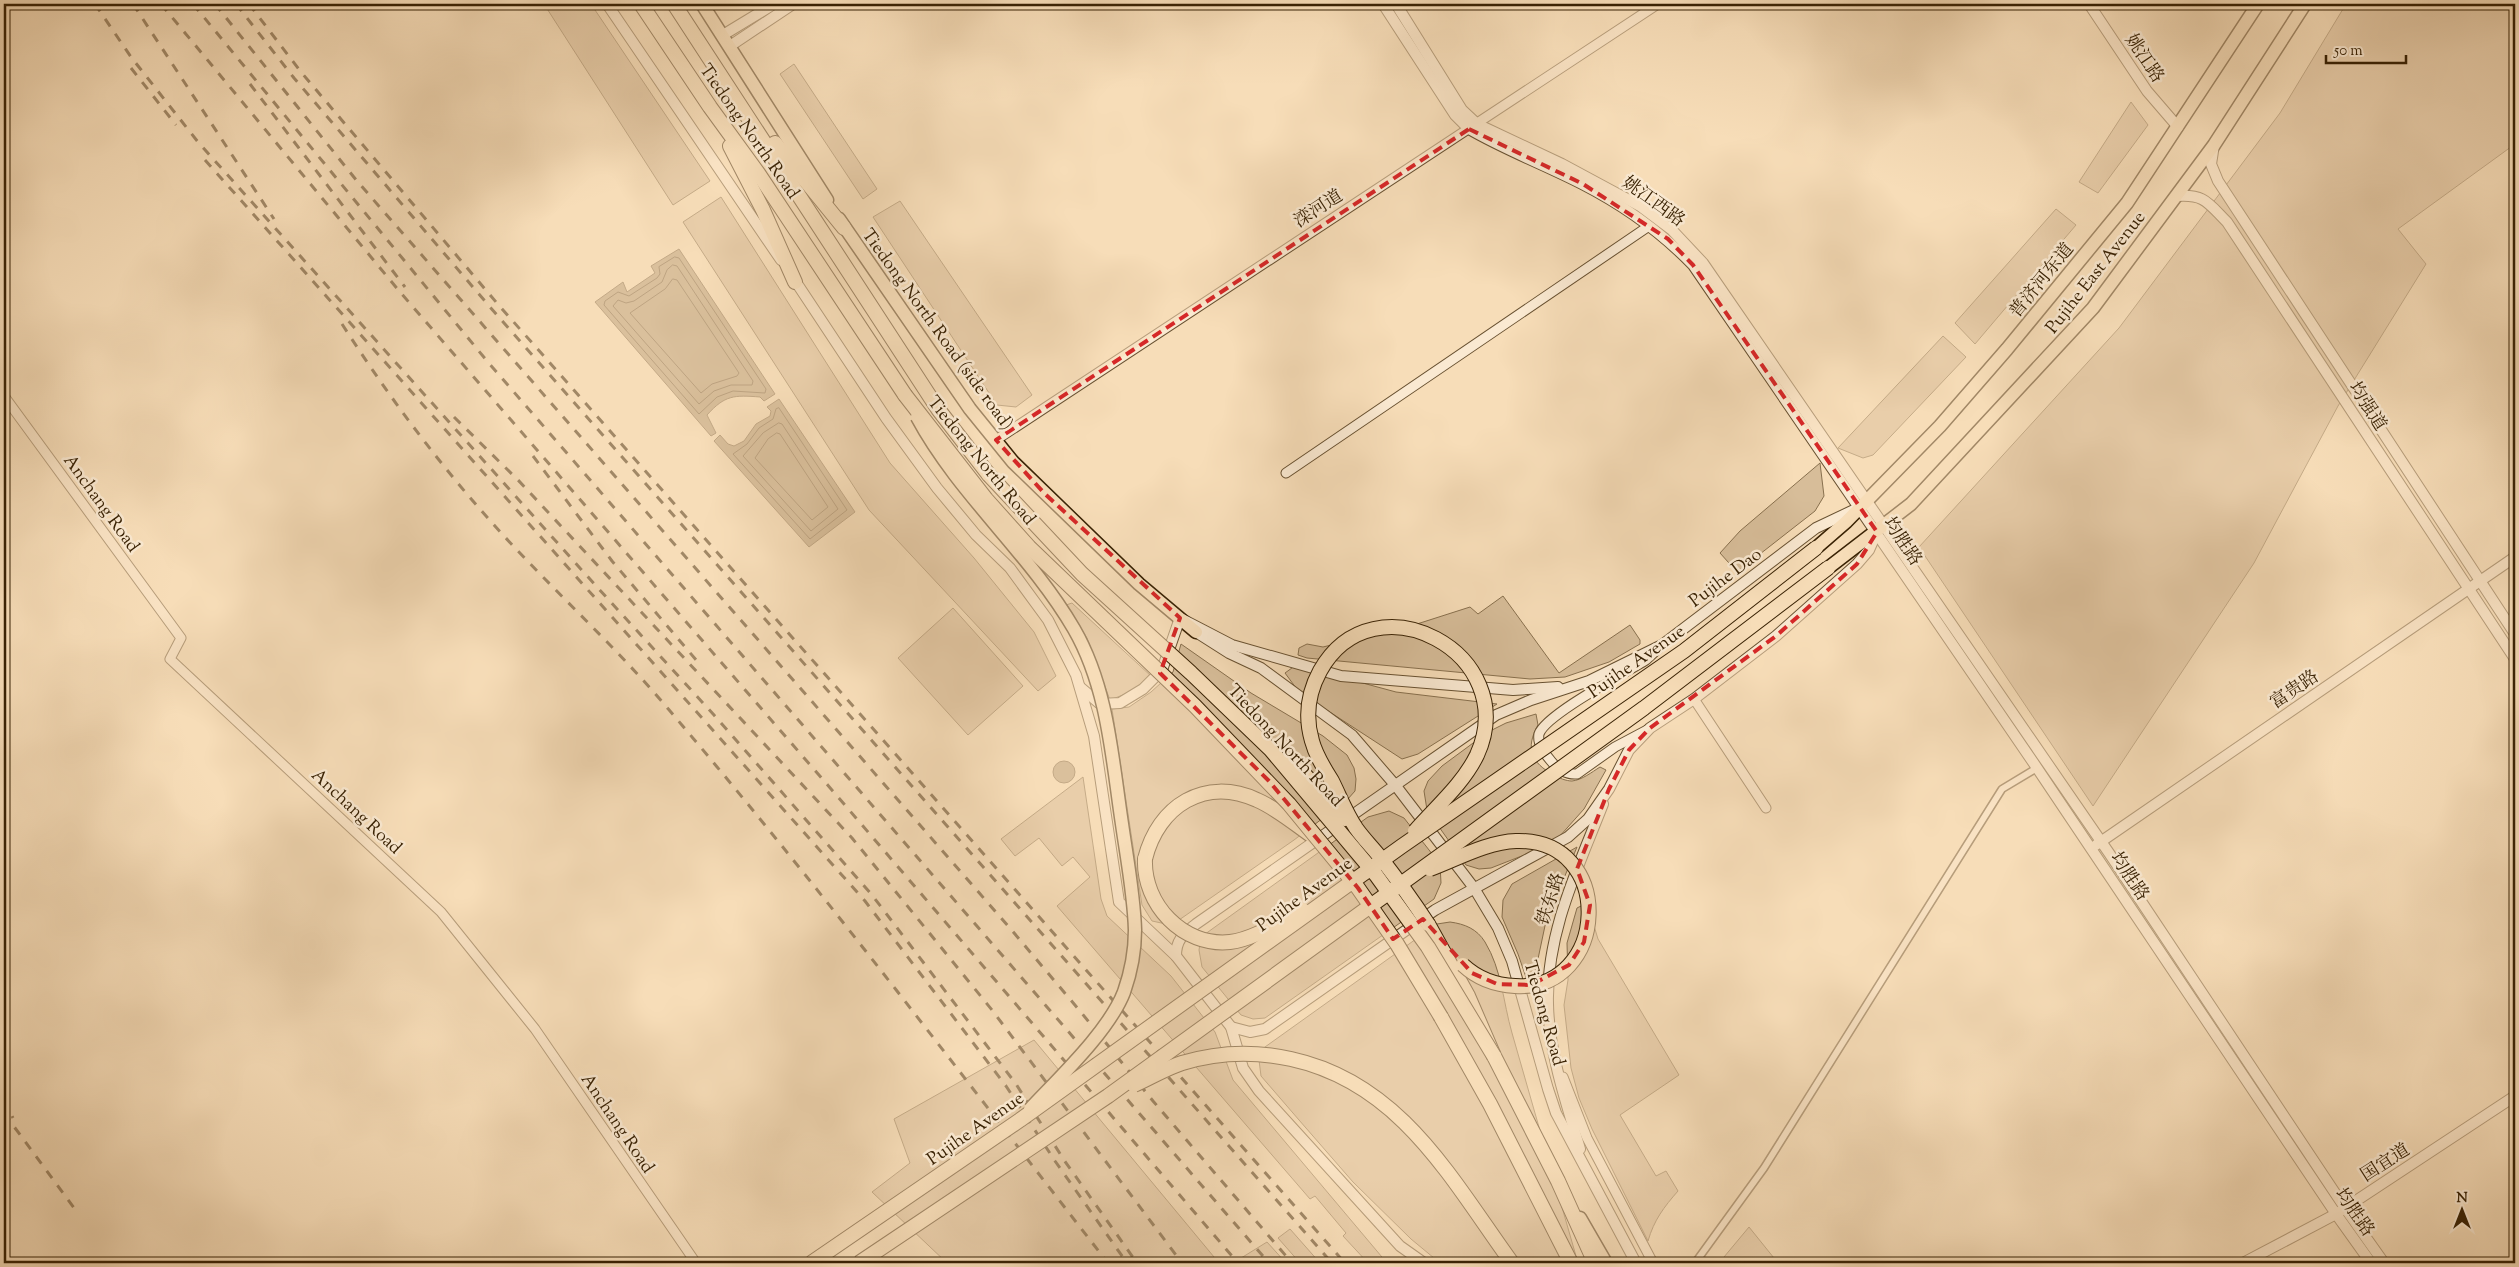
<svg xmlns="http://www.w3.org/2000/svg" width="2519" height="1267" viewBox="0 0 2519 1267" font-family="'Sorts Mill Goudy','Noto Serif SC',serif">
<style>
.green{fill:#d7bd99;stroke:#88704e}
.water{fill:#b69d7b;stroke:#846c4b}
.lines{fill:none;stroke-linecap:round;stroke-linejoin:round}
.shore{stroke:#786040;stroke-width:1}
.pedestrian-casing{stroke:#685131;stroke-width:9}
.minor-casing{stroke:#685131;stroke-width:11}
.tertiary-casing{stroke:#685131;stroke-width:12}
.primary-casing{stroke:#392204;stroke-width:15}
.trunk-casing{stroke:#392204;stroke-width:16}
.pedestrian{stroke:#fae9d1;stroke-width:6}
.minor{stroke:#fae9d1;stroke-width:9}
.tertiary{stroke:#fae9d1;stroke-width:10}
.primary{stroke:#f7ddb8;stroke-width:12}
.trunk{stroke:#f7ddb8;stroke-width:14}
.rail{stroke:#392204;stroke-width:3;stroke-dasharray:9 9;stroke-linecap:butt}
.primary-bridge-casing{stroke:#392204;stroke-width:15;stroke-linecap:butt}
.trunk-bridge-casing{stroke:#392204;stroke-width:16;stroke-linecap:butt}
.primary-bridge{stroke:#f7ddb8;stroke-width:12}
.trunk-bridge{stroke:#f7ddb8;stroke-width:14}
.marked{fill:none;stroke:#d62828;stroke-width:4;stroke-dasharray:10 6;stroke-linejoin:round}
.labels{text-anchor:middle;stroke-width:5;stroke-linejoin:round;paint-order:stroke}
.street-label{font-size:18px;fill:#392204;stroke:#fae9d1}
</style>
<rect width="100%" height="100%" fill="#f7ddb8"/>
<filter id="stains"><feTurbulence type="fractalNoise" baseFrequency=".004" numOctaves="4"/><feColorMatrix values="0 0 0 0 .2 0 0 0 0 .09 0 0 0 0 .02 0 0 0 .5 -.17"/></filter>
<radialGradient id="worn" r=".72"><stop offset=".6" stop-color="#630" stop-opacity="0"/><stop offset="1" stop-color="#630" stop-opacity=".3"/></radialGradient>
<g class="green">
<polygon points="544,4 591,4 710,181 673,205"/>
<polygon points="2346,4 2515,4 2515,144 2398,229 2426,264 2338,406 2254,563 2093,806 1919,547 2119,328 2280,113"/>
<polygon points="794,64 877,189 863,199 780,74"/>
<polygon points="2131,102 2148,125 2098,193 2079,182"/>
<polygon points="721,197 890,463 974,558 1034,632 1056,676 1038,691 869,510 683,222"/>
<polygon points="900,201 1032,395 1016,407 997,405 873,217"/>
<polygon points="2056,209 2076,225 1975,344 1955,323"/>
<polygon points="1943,336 1966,357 1873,455 1863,458 1838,448"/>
<polygon points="1820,463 1824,496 1815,511 1737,572 1720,553 1740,531"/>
<polygon points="1503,596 1559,673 1630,625 1640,640 1640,644 1609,662 1565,677 1530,679 1307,658 1298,655 1299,648 1307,644 1323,647 1417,624 1470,607 1478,614"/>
<polygon points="1072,603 1151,676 1133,691 1110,700 1087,638 1066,605"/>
<polygon points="953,608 1023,686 968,735 898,658"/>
<polygon points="1181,644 1251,693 1323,736 1347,755 1354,768 1356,779 1355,791 1347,800 1294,840 1179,920 1166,924 1152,921 1142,905 1112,709 1129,707 1151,692 1173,672"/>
<polygon points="1296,665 1396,692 1497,704 1418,754 1402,759 1299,692 1285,673"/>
<path d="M1536,714L1538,725C1525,748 1531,763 1554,775C1559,778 1566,781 1572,781C1582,780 1592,772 1600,767L1606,770L1584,809L1559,837L1532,852L1491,868L1479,869L1466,865L1427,810L1424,791L1428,781L1442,766L1488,732L1506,723Z"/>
<polygon points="1083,777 1101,899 1107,916 1171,976 1215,1032 1233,1080 1387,1263 1368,1263 1343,1236 1346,1233 1315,1196 1310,1199 1057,906 1090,877 1073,857 1062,866 1039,838 1015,856 1001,839"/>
<polygon points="1389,811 1404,818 1440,864 1441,883 1434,899 1265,1018 1253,1019 1241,1015 1202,967 1199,950 1201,937 1368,817"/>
<polygon points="1577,847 1546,921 1531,992 1518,954 1502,917 1503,900 1512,884"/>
<path d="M1587,903L1598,939L1679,1075L1620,1115L1656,1176L1666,1171L1678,1191C1664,1207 1654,1220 1648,1241L1592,1129L1579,1098L1571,1068L1564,1005L1568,980L1567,943L1577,908Z"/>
<path d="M1450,922C1465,924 1477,929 1485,942C1502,970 1503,1002 1512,1033C1534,1110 1556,1186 1578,1263H1440L1411,1239L1353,1182L1299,1120L1261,1076L1258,1052L1437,924Z"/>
<polygon points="1034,1040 1219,1263 947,1263 872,1192 910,1163 894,1119"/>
<polygon points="1749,1227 1778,1263 1719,1263"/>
<polygon points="1290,1229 1320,1263 1300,1263 1278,1238"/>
<polygon points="1267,1242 1286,1263 1233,1263"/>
</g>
<g class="water">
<path d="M679,249L775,394L764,401L760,397C734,395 725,395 707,415L716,433L711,436L595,302L623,282L627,292L655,273L651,266Z"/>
<polygon points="779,399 855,512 809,547 714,441 720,435 728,444 734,446 744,441 756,424 770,416 771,411 767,407"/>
<circle cx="1064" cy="772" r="11"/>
</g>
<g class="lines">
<g class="shore">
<polygon points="675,257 679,258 766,389 765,393 733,391 717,397 699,414 604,305 605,301 618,292 629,296 657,278 660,274 659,267"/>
<polygon points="673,265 677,266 753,381 752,385 731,385 714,391 699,404 613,306 618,300 626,303 634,301 662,282 667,270"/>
<polygon points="673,279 677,280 739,373 737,376 712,384 701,393 630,313 665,289"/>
<polygon points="779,408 847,510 810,539 733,454 747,444 759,428 773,419 776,409"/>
<polygon points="779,423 782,424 838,509 811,531 743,456 763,433"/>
<polygon points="777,433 780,434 828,507 812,520 755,458 768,439"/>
</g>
<defs>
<polyline id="pedestrian" points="1695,1263 1764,1168 2002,789 2037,768"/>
<g id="minor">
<polyline points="4,396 181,638 170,659 441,912 535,1029 696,1263"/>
<polyline points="996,440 1658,4"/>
<polyline points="1286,473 1649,226"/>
<polyline points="1694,699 1766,808"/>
<path d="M1647,730L1615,747L1577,774C1567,775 1557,769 1551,761C1545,754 1537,744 1539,734C1545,715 1625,673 1646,660L1658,649"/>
<polyline points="1563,1077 1587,1138 1653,1263"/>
</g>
<g id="tertiary">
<polyline points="607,4 781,260"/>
<path d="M1383,4L1455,115L1469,129C1505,150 1545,165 1582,184C1623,205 1661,232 1693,265L2037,768L2336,1214L2371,1263"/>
<polyline points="1396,4 1462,110 1477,124 1562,164 1640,206 1672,230 1703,263 2109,853 2345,1208 2384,1263"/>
<polyline points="2089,4 2147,91 2178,127"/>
<polyline points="723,35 774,4"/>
<polyline points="730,46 793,4"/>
<polyline points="2214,145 2211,164 2218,181 2515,634"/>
<path d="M2177,196C2205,194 2208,203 2227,222L2515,659"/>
<polyline points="792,276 886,418 937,488 976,535 1010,568 1048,620 1076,675 1094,736 1119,902 1176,956 1231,1027 1243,1068 1259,1091 1400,1246 1424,1263"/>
<polyline points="1196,632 1229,653 1261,668 1352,735 1396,786 1474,888 1498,928 1512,961 1548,1089 1556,1113 1636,1263"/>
<polyline points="1080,687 1100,704 1120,703 1143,689 1162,670 1180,618 1232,645 1341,676 1513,690 1558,687"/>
<polyline points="2096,845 2515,557"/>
<path d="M1176,956C1176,939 1184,934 1196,924L1496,715L1531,700L1589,681L1662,645L1816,528L1856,509"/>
<polyline points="1231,1027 1250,1032 1265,1029 1435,910 1568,837 1588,819 1609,789 1629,750 1650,728 1694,699 1776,636 1857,564 1869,550 1877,532"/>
<path d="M1580,1149C1566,1102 1549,1053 1548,1004C1546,933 1578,868 1603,804"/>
<polyline points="2243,1263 2336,1214 2515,1096"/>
</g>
<g id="primary">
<polyline points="702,4 827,200"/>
<polyline points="839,219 970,409 1013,462 1139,584 1196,632"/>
<polyline points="1816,548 1846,522 1940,426 2007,349 2127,203 2258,4"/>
<polyline points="1828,568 1911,504 2093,308 2214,145 2305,4"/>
<polyline points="1580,1218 1606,1263"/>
</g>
<g id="trunk">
<polyline points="641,4 710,107 758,173 905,395"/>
<polyline points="674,4 938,409 989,475"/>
<polyline points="775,143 844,228"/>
<polyline points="730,146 763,210 795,282"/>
<path d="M1145,859C1158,806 1205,776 1257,800C1278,809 1296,825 1315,838"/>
<polyline points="1428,924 1468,996 1494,1056 1558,1181 1595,1263"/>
<polyline points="1441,1017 1490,1104 1571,1263"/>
</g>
</defs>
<use href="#pedestrian" class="pedestrian-casing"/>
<use href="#minor" class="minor-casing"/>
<use href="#tertiary" class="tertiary-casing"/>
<use href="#primary" class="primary-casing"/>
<use href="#trunk" class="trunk-casing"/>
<use href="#pedestrian" class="pedestrian"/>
<use href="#minor" class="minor"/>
<use href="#tertiary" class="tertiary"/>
<use href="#primary" class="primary"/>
<use href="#trunk" class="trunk"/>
<g class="rail">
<polyline points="95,4 131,57 198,142 597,587 714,715 872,895 1016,1084 1064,1160 1137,1263"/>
<polyline points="133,4 274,219"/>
<polyline points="161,4 400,292 838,797 1238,1263"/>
<polyline points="193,4 487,361 1269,1263"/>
<polyline points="215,4 357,181 1009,927 1080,1011 1153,1101 1292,1263"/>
<polyline points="236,4 294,78 490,307 1332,1263"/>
<polyline points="249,4 301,72 496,302 1345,1263"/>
<polyline points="131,68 176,125"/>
<polyline points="250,84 405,287"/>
<polyline points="205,160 865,901 1006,1086 1055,1161 1127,1263"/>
<path d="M342,324C394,405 451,480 517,550C566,602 618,650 664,704C819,885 962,1076 1108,1263"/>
<polyline points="454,417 518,480 852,838 992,1010 1182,1263"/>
<polyline points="533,456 612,561 697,661"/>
<polyline points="4,1100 13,1118"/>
<polyline points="4,1113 77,1212"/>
</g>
<defs>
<path id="primary-bridge" d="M917,417C959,495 1029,552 1074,629C1108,688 1112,758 1122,824C1127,859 1134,895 1135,930C1135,951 1131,972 1124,992C1109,1031 1059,1078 1030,1109"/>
<g id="trunk-bridge">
<polyline points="905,395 986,499 1029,547 1195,706 1289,804 1358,888 1397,944 1441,1017"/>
<polyline points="989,475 1082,574 1191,673 1271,750 1376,875 1428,947 1494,1056"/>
<polyline points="1288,762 1305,775 1345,819"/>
<path d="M1415,831C1436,807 1463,784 1477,755C1523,654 1374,574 1320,671C1308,693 1305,717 1312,741C1316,756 1324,768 1332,781C1340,797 1346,813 1356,828C1363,838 1372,847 1380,857C1397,879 1413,901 1428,924"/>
<path d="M1145,859C1143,904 1183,947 1230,942C1255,939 1280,921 1303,910"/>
<path d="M1430,869C1457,859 1487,842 1516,841C1617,838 1609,992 1515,986C1494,985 1478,979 1463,965"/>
<path d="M1134,1085C1150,1078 1166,1068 1182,1063C1218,1052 1255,1051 1291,1059C1401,1083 1451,1179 1512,1263"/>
<polyline points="811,1263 1020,1120 1402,846 1684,651 1816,548"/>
<polyline points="859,1263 1108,1096 1644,708 1828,568"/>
</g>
</defs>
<use href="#primary-bridge" class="primary-bridge-casing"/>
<use href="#trunk-bridge" class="trunk-bridge-casing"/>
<use href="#primary-bridge" class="primary-bridge"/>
<use href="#trunk-bridge" class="trunk-bridge"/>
</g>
<path d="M0 0H2519V1267H0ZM1469,129L1583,184L1668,239L1693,265L1877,532L1857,564L1776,636L1650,728L1629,750L1609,789L1577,869L1590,905L1584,942L1569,965L1531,985L1497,984L1472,973L1423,919L1393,939L1358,888L1269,781L1160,673L1180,618L1044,493L996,440Z" fill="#f7ddb8" fill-opacity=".55" fill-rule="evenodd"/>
<path class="marked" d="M1469,129L1583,184L1668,239L1693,265L1877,532L1857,564L1776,636L1650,728L1629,750L1609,789L1577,869L1590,905L1584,942L1569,965L1531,985L1497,984L1472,973L1423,919L1393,939L1358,888L1269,781L1160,673L1180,618L1044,493L996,440Z"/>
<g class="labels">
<g class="street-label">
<text transform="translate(2145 58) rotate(56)" y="6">姚江路</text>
<text transform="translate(750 131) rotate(55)" y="6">Tiedong North Road</text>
<text transform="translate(1654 201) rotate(36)" y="6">姚江西路</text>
<text transform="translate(1318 208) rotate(-33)" y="6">滦河道</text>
<text transform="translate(2095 272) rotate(-52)" y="6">Pujihe East Avenue</text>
<text transform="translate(2041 280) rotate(-51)" y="6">普济河东道</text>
<text transform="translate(938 329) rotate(54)" y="6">Tiedong North Road (side road)</text>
<text transform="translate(2368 406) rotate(57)" y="6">均强道</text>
<text transform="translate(982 460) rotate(51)" y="6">Tiedong North Road</text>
<text transform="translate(102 503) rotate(54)" y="6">Anchang Road</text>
<text transform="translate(1903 541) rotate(56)" y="6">均胜路</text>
<text transform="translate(1725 577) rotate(-37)" y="6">Pujihe Dao</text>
<text transform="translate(1636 661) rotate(-35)" y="6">Pujihe Avenue</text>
<text transform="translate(2294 689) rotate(-34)" y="6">富贵路</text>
<text transform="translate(1286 745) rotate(47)" y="6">Tiedong North Road</text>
<text transform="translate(357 811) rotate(43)" y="6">Anchang Road</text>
<text transform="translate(2130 876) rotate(56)" y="6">均胜路</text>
<text transform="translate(1304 894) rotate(-36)" y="6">Pujihe Avenue</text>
<text transform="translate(1550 899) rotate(-72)" y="6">铁东路</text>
<text transform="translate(1545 1013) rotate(74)" y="6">Tiedong Road</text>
<text transform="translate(618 1123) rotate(56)" y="6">Anchang Road</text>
<text transform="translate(975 1128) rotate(-35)" y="6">Pujihe Avenue</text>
<text transform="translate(2385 1162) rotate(-33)" y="6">国宜道</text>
<text transform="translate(2355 1212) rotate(55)" y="6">均胜路</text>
</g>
</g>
<rect width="2519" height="1267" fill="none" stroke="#f7ddb8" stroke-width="20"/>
<rect x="5" y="5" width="2509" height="1257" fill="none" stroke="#392204" stroke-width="2.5"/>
<rect x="10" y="10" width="2499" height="1247" fill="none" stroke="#392204"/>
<g transform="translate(2462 1210)" stroke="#fae9d1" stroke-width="4" paint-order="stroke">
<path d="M0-4L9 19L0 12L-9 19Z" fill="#392204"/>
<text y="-8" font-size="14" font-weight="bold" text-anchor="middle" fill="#392204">N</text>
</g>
<path d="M2326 55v8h80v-8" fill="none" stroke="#392204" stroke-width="2.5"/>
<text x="2334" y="55" font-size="15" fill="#392204" stroke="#fae9d1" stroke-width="4" paint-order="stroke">50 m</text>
<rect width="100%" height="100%" filter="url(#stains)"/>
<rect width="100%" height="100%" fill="url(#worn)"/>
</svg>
